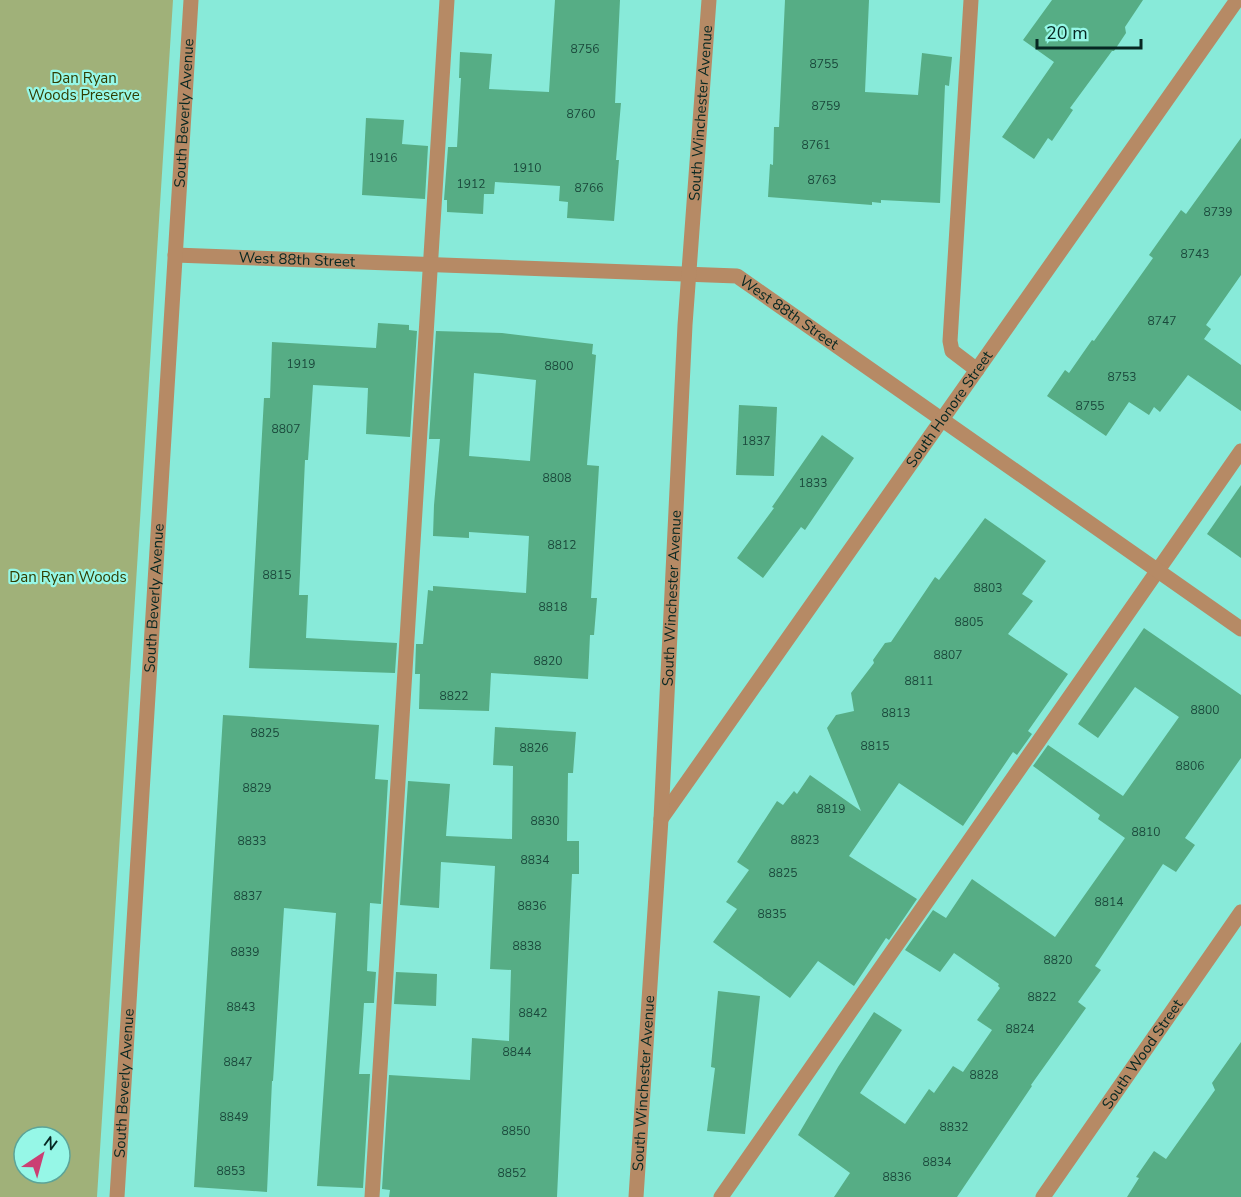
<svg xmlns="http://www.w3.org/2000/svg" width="1241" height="1197" viewBox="0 0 1241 1197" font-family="'Nunito Sans',sans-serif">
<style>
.green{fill:#a0b179;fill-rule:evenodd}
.building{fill:#56ad85;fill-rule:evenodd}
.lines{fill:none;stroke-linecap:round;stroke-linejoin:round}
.lane{stroke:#b68a65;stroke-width:15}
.street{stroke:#b68a65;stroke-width:15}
.labels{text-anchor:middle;stroke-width:4.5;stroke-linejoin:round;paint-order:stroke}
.number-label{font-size:12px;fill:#1a483b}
.park-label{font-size:15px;fill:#313d01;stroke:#96f7e7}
.street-label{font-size:15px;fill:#062722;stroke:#96f7e7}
</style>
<rect width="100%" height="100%" fill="#88ead9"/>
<path class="green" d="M0,0H173L97,1197H0ZM24,1137H60V1173H24Z"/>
<g class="building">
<polygon points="555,0 620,0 615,103 621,103 616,160 619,160 614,221 567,218 568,202 559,201 560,186 495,182 494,194 484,194 483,214 447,212 447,200 444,200 448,147 457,147 461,78 459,78 460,52 492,54 489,89 549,92"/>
<polygon points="785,0 869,0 865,92 918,95 922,53 952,57 949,86 945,85 940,203 881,200 881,203 872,202 872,205 768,197 770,164 773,165 774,127 779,127"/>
<polygon points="1052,0 1143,0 1125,27 1126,33 1114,51 1112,51 1070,108 1073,110 1052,141 1048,138 1034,159 1002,137 1054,62 1023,40"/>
<polygon points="366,118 404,120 402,144 428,146 425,199 362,195"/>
<polygon points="1241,138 1241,275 1206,325 1211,329 1204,339 1241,365 1241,411 1188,375 1160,412 1154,407 1149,415 1129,402 1106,436 1047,396 1065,370 1069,373 1092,340 1094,341 1153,258 1149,255 1181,210 1186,214"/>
<polygon points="378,323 409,325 409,330 417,331 410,437 366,434 368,388 313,385 308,460 305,460 299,595 308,595 306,638 397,643 395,673 249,668 264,398 270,398 272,342 376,348"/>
<path d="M436,331L502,333L593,344L592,354L596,355L587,465L599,466L591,598H597L594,635H590L588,679L491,673L489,711L419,709L420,674H415L416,644H423L428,590L433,591V586L526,593L529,536L469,532V538L433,536L434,505L440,439H429ZM474,373L536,380L530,461L469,456Z"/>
<polygon points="739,405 777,407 774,476 736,475"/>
<polygon points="822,435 854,458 805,530 801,527 763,578 737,558 774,508 772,507"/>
<polygon points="1241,485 1241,558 1207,534"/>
<polygon points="985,518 1046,561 1022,594 1033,601 1008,634 1068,674 1028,731 1032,734 1017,755 1013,752 963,826 899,783 849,856 917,899 889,940 886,938 854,986 818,961 790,998 713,942 737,909 726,902 749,870 737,862 777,801 783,805 794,791 797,794 810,775 861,811 827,728 836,715 854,711 851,693 874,663 873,660 885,643 891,642 935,577 939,580"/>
<polygon points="1144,628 1241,695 1241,758 1185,838 1195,845 1176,872 1163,864 1095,966 1101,970 1078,1002 1086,1008 1031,1085 1032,1086 957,1197 834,1197 850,1173 798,1135 838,1067 874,1012 902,1030 860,1093 905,1124 929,1089 934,1093 953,1066 963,1072 992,1030 977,1020 1000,988 998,986 999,984 954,953 940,972 905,950 933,910 946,918 972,879 1055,937 1125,838 1098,819 1100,815 1033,766 1048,745 1123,796 1179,717 1135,687 1098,738 1078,724"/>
<polygon points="223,715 379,725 375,779 388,780 381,904 370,903 367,971 376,972 374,1003 364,1003 362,1034 359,1074 370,1074 363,1188 317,1186 336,913 284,908 273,1081 272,1081 267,1192 194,1187"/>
<polygon points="495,727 576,732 573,773 568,773 567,841 579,841 579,874 572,874 557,1197 389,1197 390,1190 382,1189 389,1075 470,1080 472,1038 509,1041 511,970 490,969 495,866 441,862 439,908 400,905 408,781 450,784 446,836 512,839 513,766 493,765"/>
<polygon points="396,972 437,974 436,1006 394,1004"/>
<polygon points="718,991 760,996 745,1134 707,1131 715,1068 711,1067"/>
<polygon points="1241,1042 1241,1197 1127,1197 1139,1178 1136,1177 1154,1151 1166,1159 1215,1090 1212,1083"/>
</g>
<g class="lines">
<g class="lane">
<polyline points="971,0 950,341 952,351 977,370"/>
<polyline points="372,1197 447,0"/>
<polyline points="721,1197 1241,451"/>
</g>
<g class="street">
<path id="s1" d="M175,255L737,276L1241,629"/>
<path id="s2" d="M661,819L1237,0"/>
<path id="s3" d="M117,1197L191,0"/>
<path id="s4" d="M636,1197L661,819L685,325L709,0"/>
<path id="s5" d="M1043,1197L1241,912"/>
</g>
</g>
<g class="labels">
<g class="number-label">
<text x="585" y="53">8756</text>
<text x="824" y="68">8755</text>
<text x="826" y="110">8759</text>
<text x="581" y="118">8760</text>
<text x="816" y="149">8761</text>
<text x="383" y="162">1916</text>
<text x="527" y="172">1910</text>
<text x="822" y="184">8763</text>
<text x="471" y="188">1912</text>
<text x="589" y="192">8766</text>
<text x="1218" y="216">8739</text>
<text x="1195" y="258">8743</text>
<text x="1162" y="325">8747</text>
<text x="301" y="368">1919</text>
<text x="559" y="370">8800</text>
<text x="1122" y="381">8753</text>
<text x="1090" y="410">8755</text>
<text x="286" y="433">8807</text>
<text x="756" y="445">1837</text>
<text x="557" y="482">8808</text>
<text x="813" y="487">1833</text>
<text x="562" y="549">8812</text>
<text x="277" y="579">8815</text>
<text x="988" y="592">8803</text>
<text x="553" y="611">8818</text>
<text x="969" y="626">8805</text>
<text x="948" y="659">8807</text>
<text x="548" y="665">8820</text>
<text x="919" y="685">8811</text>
<text x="454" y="700">8822</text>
<text x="1205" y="714">8800</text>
<text x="896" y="717">8813</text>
<text x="265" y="737">8825</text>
<text x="875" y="750">8815</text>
<text x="534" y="752">8826</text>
<text x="1190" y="770">8806</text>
<text x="257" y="792">8829</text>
<text x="831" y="813">8819</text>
<text x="545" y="825">8830</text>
<text x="1146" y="836">8810</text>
<text x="805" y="844">8823</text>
<text x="252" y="845">8833</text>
<text x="535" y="864">8834</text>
<text x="783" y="877">8825</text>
<text x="248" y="900">8837</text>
<text x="1109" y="906">8814</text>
<text x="532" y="910">8836</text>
<text x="772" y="918">8835</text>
<text x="527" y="950">8838</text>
<text x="245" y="956">8839</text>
<text x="1058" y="964">8820</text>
<text x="1042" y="1001">8822</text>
<text x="241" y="1011">8843</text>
<text x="533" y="1017">8842</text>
<text x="1020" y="1033">8824</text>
<text x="517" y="1056">8844</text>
<text x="238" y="1066">8847</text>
<text x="984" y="1079">8828</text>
<text x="234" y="1121">8849</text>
<text x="954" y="1131">8832</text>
<text x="516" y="1135">8850</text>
<text x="937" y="1166">8834</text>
<text x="231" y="1175">8853</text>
<text x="512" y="1177">8852</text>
<text x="897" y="1181">8836</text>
</g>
<g class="park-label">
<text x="84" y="83">Dan Ryan<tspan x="84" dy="17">Woods Preserve</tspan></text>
<text x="68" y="582">Dan Ryan Woods</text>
</g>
<g class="street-label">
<text dy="5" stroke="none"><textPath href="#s3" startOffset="1086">South Beverly Avenue</textPath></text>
<text dy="5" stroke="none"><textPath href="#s4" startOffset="1086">South Winchester Avenue</textPath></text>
<text dy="5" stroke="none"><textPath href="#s1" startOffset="122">West 88th Street</textPath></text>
<text dy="5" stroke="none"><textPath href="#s1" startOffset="626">West 88th Street</textPath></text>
<text dy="5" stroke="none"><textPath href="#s2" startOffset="501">South Honore Street</textPath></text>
<text dy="5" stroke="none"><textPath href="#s3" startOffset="600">South Beverly Avenue</textPath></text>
<text dy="5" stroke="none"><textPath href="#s4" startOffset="600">South Winchester Avenue</textPath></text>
<text dy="5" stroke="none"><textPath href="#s5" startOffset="174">South Wood Street</textPath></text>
<text dy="5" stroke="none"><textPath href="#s3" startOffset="114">South Beverly Avenue</textPath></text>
<text dy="5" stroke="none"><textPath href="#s4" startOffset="114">South Winchester Avenue</textPath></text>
</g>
</g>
<g transform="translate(42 1155) rotate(36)"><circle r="28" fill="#96f7e7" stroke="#5ca498" stroke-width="1.5"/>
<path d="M0-4.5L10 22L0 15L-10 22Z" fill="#cb3f73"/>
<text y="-9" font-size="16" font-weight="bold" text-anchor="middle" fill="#062722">N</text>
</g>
<path d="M1037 39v9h104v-9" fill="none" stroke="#062722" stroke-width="3"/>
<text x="1046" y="39" font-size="18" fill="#062722" stroke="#96f7e7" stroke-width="4.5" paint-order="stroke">20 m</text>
</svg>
